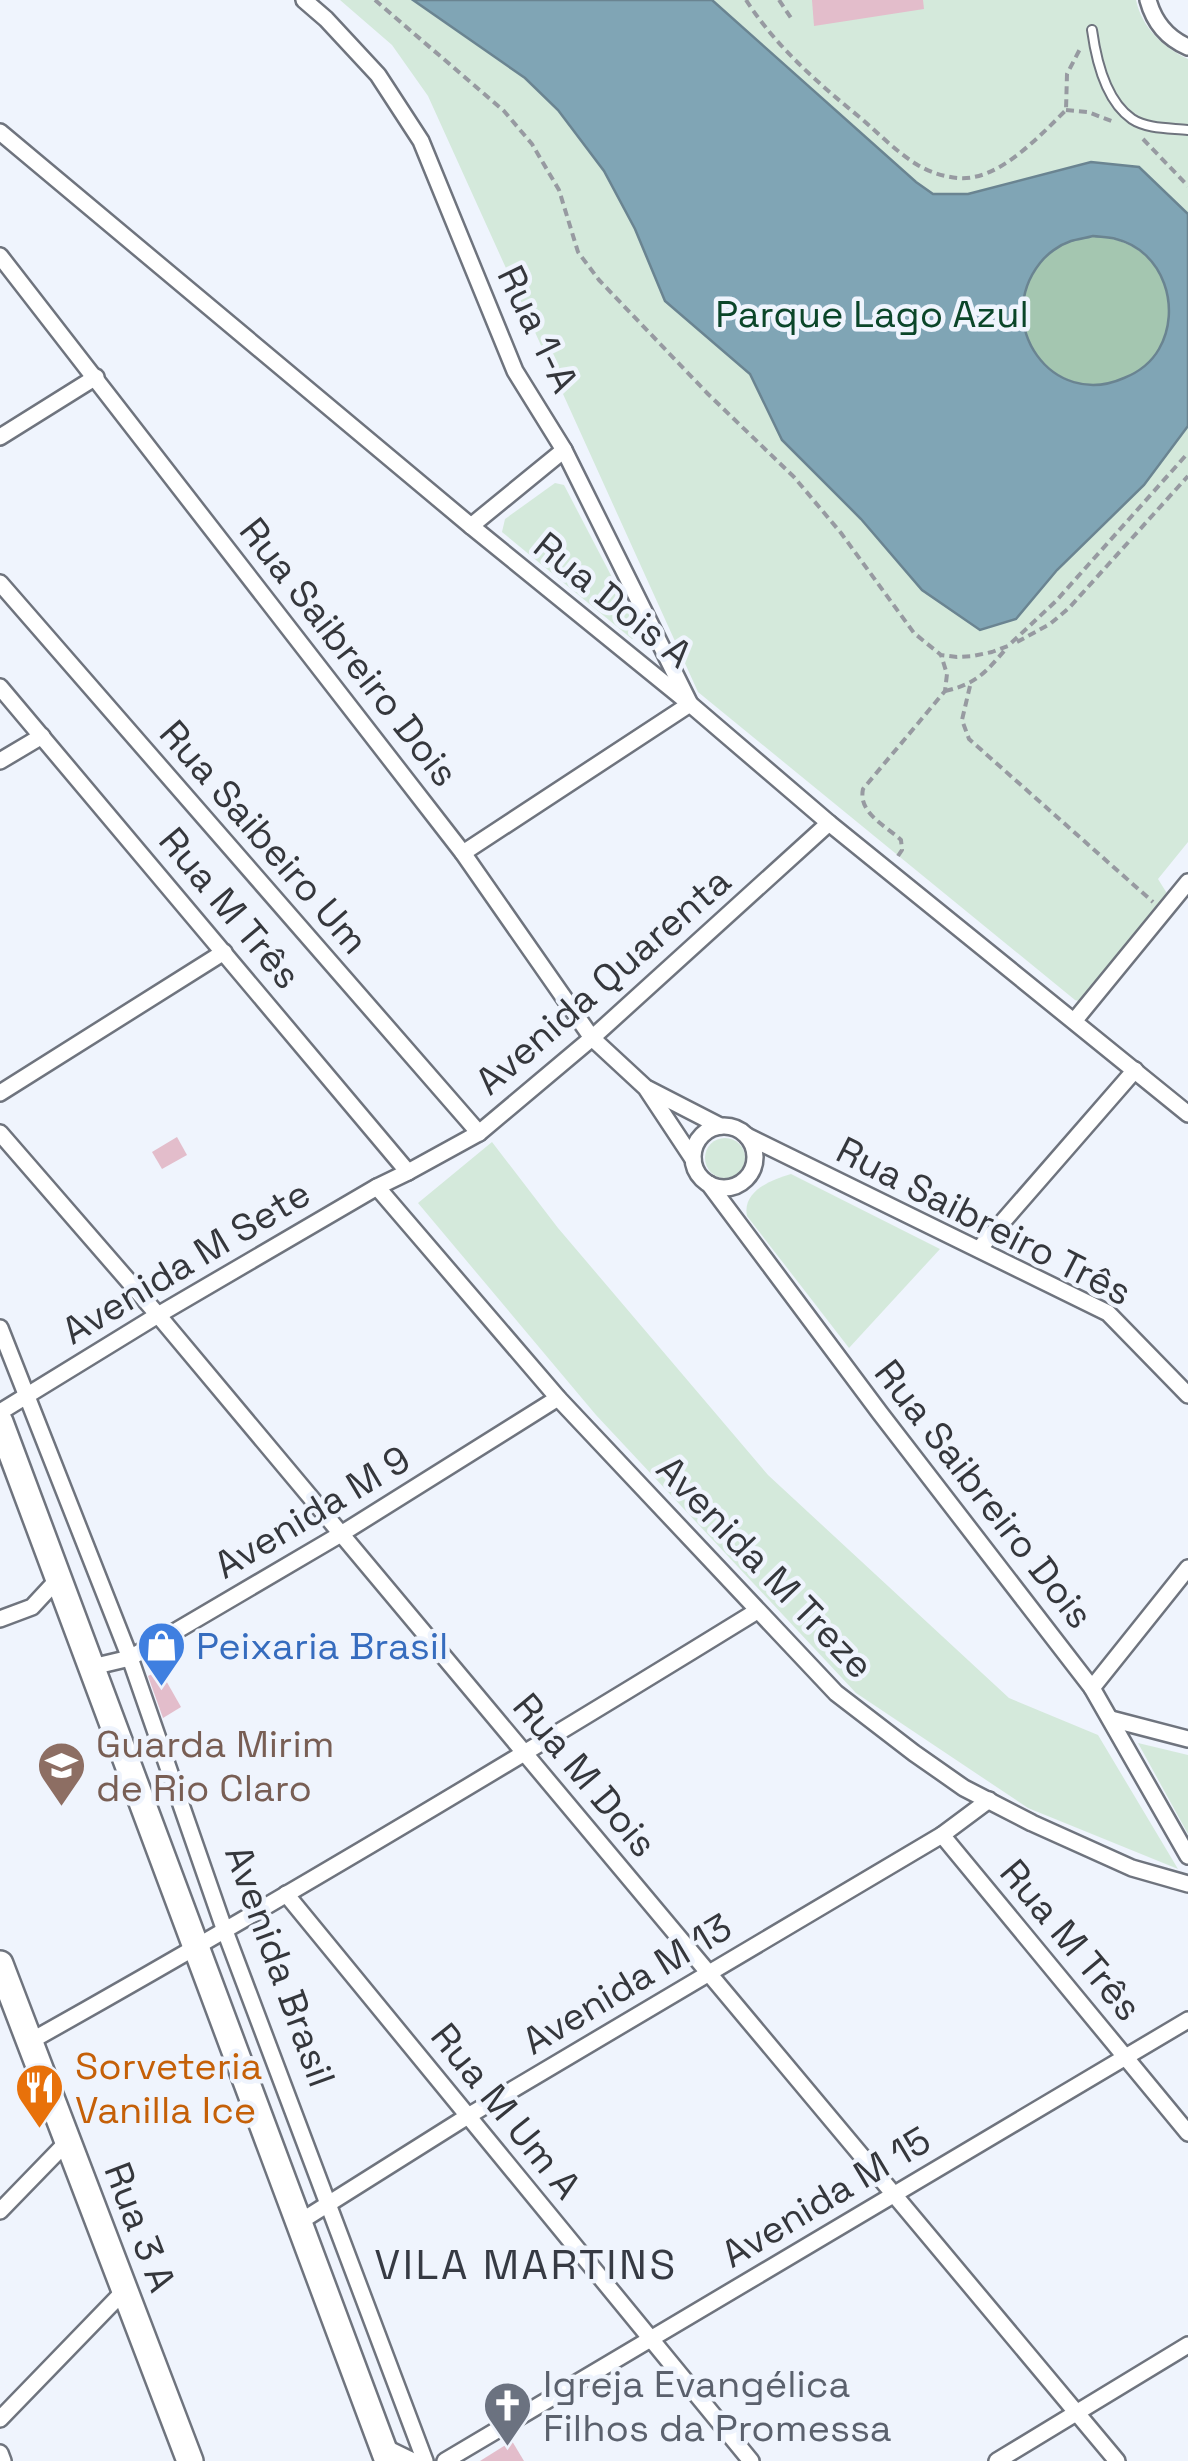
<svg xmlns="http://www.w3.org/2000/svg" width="1188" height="2461" viewBox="0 0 1188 2461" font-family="'Space Grotesk',sans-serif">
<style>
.green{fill:#d4e9db}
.forest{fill:#a4c6b0}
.water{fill:#80a5b5;stroke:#6a8491;stroke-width:2.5;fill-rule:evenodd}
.building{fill:#e3bdcb}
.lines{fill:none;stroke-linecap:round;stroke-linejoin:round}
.lane-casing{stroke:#6f747e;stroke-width:12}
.street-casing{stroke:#6f747e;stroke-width:20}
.primary-casing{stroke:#6f747e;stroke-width:30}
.path{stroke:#979aa1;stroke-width:4;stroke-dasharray:8 5;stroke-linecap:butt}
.lane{stroke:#fff;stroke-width:8}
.street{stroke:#fff;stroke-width:15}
.primary{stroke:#fff;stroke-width:25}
.labels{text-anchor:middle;stroke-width:9;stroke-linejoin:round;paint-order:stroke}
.park-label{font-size:38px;fill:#0b4629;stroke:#eff4fd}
.street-label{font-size:38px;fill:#35373c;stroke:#eff4fd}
.shop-label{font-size:38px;fill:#366cbe;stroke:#eff4fd;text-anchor:start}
.education-label{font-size:38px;fill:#785e54;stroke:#eff4fd;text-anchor:start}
.food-label{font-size:38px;fill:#c56008;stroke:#eff4fd;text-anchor:start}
.worship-label{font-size:38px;fill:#5b616d;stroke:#eff4fd;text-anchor:start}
.quarter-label{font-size:42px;letter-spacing:2.5px;fill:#363a43;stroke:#eff4fd}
</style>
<rect width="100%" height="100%" fill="#eff4fd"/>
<g class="green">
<path d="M340,0H1136C1142,28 1163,47 1188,59V842L1158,879L1168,895L1082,1002L1075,1000L698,692L428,96L392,45Z"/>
<polygon points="555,483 564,485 641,633 632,639 502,532 505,519"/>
<circle cx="725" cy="1158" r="20"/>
<polygon points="492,1142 558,1228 768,1475 1009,1698 1098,1735 1178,1869 1028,1808 856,1693 596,1415 418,1203"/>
<path d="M791,1174L940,1249L849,1348L747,1216C742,1191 771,1180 791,1174Z"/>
<polygon points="1138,1743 1188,1755 1188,1834"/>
</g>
<circle class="forest" cx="1096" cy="311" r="74"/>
<path class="water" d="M413,0H712L916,182L933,194H968L1091,162L1139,167L1188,214V426L1144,485L1057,570L1016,619L980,630L922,590L861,519L782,440L750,374L665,301L635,229L604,171L558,110L525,78ZM1093,236C1100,237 1109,237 1116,239C1164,251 1182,309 1159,349C1151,363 1139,372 1124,378C1052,410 992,324 1040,263C1047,254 1059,245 1071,241C1078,239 1086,238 1093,236Z"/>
<g class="building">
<polygon points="812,0 923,0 924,9 814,26"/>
<polygon points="177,1137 187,1155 162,1169 152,1152"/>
<polygon points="160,1670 181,1707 163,1718 148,1676"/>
<polygon points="512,2441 524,2461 480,2461"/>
</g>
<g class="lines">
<defs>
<path id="lane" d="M1092,30C1096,59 1106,101 1132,119C1147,129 1170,128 1188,130"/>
<g id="street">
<polyline points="304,0 326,19 378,75 421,141 515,371 564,450 690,704 463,853"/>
<path d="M1148,0C1154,22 1167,38 1188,47"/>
<polyline points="0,132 471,526 690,704 829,823 1188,1114"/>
<polyline points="0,256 463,853 592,1038 646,1088 693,1159"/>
<polyline points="0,437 96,377"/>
<polyline points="471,526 564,450"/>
<polyline points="0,583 479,1133"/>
<polyline points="0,687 408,1172"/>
<polyline points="0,761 42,736"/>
<polyline points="1075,1020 1188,882"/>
<polyline points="648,1089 720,1126"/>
<polyline points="0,1093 224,952"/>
<circle cx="724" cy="1157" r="31"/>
<polyline points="0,1133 158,1315 1117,2461"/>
<polyline points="747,1136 1108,1313 1188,1395"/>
<polyline points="709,1184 880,1413 1092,1688 1188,1856"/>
<polyline points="377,1187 558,1398 836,1693 914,1753 964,1788 1032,1823 1132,1868 1188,1884"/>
<polyline points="979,1249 1135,1070"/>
<polyline points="0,1328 130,1658 225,1931 425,2461"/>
<polyline points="0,1412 158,1315 377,1187 408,1172 479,1133 592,1038 829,823"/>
<polyline points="0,1619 32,1607 58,1579"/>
<polyline points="92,1667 130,1658 341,1534 558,1398"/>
<polyline points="1092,1688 1188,1568"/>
<polyline points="1111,1719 1188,1739"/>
<polyline points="942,1835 1188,2133"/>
<polyline points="286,1894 751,2461"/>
<path d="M29,2042C275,1904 517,1759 757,1611"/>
<polyline points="0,2211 67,2142"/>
<polyline points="298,2223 468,2116 942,1835 989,1800"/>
<polyline points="0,2419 125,2290"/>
<polyline points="382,2446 413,2461"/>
<polyline points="0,2453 3,2461"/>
<polyline points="445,2461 1188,2020"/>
<polyline points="997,2461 1188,2345"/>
</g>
<g id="primary">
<polyline points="0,1422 388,2461"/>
<polyline points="0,1964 190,2461"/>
</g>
</defs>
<use href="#lane" class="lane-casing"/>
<use href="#street" class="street-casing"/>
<use href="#primary" class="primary-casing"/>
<g class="path">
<polyline points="375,0 504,111 532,144 559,190 578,252 599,280 708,394 794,477 841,533 914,633 941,655 957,657 973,656 992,652 1008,646 1056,601 1188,453"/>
<path d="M746,0C777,48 819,84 863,120C880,135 897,152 916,164C932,174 956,181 974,177C1007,171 1043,133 1066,110L1067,74L1081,47"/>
<polyline points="779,0 791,18"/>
<polyline points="1066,110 1088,112 1114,122"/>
<polyline points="1143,139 1188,186"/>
<polyline points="1017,642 1050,624 1069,608 1188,476"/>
<polyline points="970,686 962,720 969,739 1153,902"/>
<path d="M945,691C976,684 985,673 1005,650"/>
<path d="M898,856L902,850L901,840C885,825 858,813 863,789L945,691L947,674L941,655"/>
</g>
<use href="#lane" class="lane"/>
<use href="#street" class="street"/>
<use href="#primary" class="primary"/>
</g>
<defs>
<symbol id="shop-pin" viewBox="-11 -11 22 30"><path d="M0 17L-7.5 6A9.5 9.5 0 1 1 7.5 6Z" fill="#3f7fe0" stroke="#eff4fd"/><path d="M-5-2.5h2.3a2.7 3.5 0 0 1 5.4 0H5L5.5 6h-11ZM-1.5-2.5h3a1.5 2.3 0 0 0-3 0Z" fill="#fff"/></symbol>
<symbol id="university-pin" viewBox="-11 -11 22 30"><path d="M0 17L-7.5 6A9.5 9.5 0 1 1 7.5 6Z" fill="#8d6e63" stroke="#eff4fd"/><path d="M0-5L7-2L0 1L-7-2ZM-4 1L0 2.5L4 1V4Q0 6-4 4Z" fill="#fff"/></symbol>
<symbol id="restaurant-pin" viewBox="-11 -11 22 30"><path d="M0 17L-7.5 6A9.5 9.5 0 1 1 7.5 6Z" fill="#e8710a" stroke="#eff4fd"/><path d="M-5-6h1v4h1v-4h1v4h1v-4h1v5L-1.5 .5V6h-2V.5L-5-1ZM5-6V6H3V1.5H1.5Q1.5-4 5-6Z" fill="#fff"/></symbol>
<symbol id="church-pin" viewBox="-11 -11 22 30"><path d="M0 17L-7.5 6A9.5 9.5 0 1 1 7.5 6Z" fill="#6b7280" stroke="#eff4fd"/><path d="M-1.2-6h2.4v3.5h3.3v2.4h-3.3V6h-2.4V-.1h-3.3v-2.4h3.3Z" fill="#fff"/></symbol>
</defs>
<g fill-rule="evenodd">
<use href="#shop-pin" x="134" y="1618" width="55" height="75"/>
<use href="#university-pin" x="34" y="1738" width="55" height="75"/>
<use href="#restaurant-pin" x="12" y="2060" width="55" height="75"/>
<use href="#church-pin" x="480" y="2378" width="55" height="75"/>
</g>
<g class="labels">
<g class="park-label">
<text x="872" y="327">Parque Lago Azul</text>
</g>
<g class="street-label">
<text transform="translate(538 329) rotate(64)" y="13">Rua 1-A</text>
<text transform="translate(613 600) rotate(39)" y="13">Rua Dois A</text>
<text transform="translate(349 652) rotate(52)" y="13">Rua Saibreiro Dois</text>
<text transform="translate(264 837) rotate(49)" y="13">Rua Saibeiro Um</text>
<text transform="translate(230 908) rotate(50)" y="13">Rua M Três</text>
<text transform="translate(603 981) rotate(-41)" y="13">Avenida Quarenta</text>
<text transform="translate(984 1221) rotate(27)" y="13">Rua Saibreiro Três</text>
<text transform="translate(186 1262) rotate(-31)" y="13">Avenida M Sete</text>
<text transform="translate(984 1494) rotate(52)" y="13">Rua Saibreiro Dois</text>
<text transform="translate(312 1512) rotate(-31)" y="13">Avenida M 9</text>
<text transform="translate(765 1567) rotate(46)" y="13">Avenida M Treze</text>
<text transform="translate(585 1775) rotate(50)" y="13">Rua M Dois</text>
<text transform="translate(1071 1940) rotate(50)" y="13">Rua M Três</text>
<text transform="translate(280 1966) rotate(70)" y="13">Avenida Brasil</text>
<text transform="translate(627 1984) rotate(-31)" y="13">Avenida M 13</text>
<text transform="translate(506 2111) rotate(51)" y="13">Rua M Um A</text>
<text transform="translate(826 2197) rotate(-31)" y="13">Avenida M 15</text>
<text transform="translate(140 2227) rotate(69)" y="13">Rua 3 A</text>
</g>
<g class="shop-label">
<text x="196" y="1659">Peixaria Brasil</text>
</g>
<g class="education-label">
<text x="96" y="1757">Guarda Mirim<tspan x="96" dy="44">de Rio Claro</tspan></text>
</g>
<g class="food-label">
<text x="75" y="2079">Sorveteria<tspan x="75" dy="44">Vanilla Ice</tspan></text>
</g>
<g class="worship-label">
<text x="543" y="2397">Igreja Evangélica<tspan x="543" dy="44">Filhos da Promessa</tspan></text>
</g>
<g class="quarter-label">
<text x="526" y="2279">VILA MARTINS</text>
</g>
</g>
</svg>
